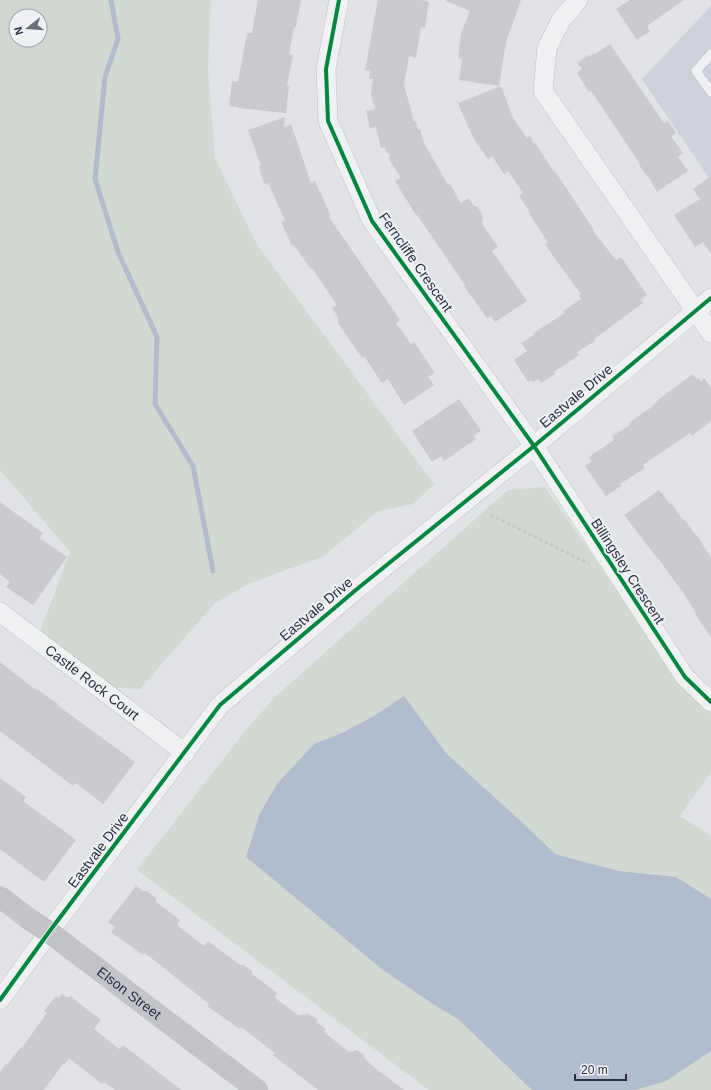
<svg xmlns="http://www.w3.org/2000/svg" width="711" height="1090" viewBox="0 0 711 1090" font-family="Helvetica,sans-serif">
<style>
.built{fill:#d0d2d9}
.green{fill:#d1d9d2;fill-rule:evenodd}
.water{fill:#b2bcce}
.lines{fill:none;stroke-linecap:round;stroke-linejoin:round}
.stream{stroke:#b2bcce;stroke-width:5}
.building{fill:#cacbce}
.lane-casing{stroke:#c0c1c4;stroke-width:10}
.street-casing{stroke:#c0c1c4;stroke-width:20}
.path{stroke:#c3c4c9;stroke-width:2.5;stroke-dasharray:3 3;stroke-linecap:butt}
.lane{stroke:#f0f1f3;stroke-width:9}
.street{stroke:#f0f1f3;stroke-width:19}
.secondary{stroke:#c2c4c8;stroke-width:22}
.cycleway-casing{stroke:#eff1f5;stroke-width:6}
.cycleway{stroke:#00873e;stroke-width:4}
.labels{text-anchor:middle;stroke-width:4;stroke-linejoin:round;paint-order:stroke}
.street-label{font-size:14px;fill:#2a2f3d;stroke:#eff1f5}
</style>
<rect width="100%" height="100%" fill="#e1e3e6"/>
<polygon class="built" points="711,6 711,181 642,79"/>
<g class="green">
<path d="M0,0H211L208,70L215,158L256,243L434,484L413,504L378,511L324,556L248,584L215,603L140,689L93,686L49,658L41,629L70,552L0,470ZM16,16H40V40H16Z"/>
<polygon points="545,487 685,688 711,713 711,772 680,816 711,836 711,1090 429,1090 137,870 246,730 275,697 508,490"/>
</g>
<polygon class="water" points="404,696 446,753 526,826 555,854 618,871 676,877 711,899 711,1051 666,1081 635,1090 532,1090 458,1019 433,1004 383,970 246,857 259,815 277,784 314,744 342,733 374,716"/>
<g class="lines">
<polyline class="stream" points="111,0 118,39 105,77 95,179 118,252 157,337 155,404 193,466 213,571"/>
</g>
<g class="building">
<polygon points="258,0 301,0 296,27 294,27 289,54 293,55 287,86 289,86 286,113 238,108 238,107 229,106 232,81 238,82 247,33 252,33"/>
<polygon points="378,0 421,0 429,2 425,28 421,27 416,58 409,56 404,84 414,122 416,121 418,130 420,129 424,143 448,185 450,184 461,203 468,198 474,206 478,207 483,216 482,224 498,247 492,251 527,301 495,322 491,316 487,318 464,286 465,285 417,215 416,215 395,181 401,178 390,161 389,153 387,153 385,147 381,148 376,127 370,128 366,111 375,109 371,95 373,79 369,79 370,71 365,70"/>
<polygon points="446,0 521,0 506,42 499,86 459,80 462,59 458,58 461,33 470,11 446,1"/>
<polygon points="630,0 684,0 647,26 650,31 637,40 616,9"/>
<polygon points="610,44 664,123 668,121 676,133 671,136 683,153 678,157 688,171 657,192 649,178 639,165 640,164 591,91 589,92 577,73 582,69 577,63 588,55 589,57 594,53 595,54"/>
<polygon points="501,86 513,118 527,138 530,136 534,144 535,143 554,172 555,171 594,230 593,231 616,260 621,257 647,295 640,300 643,303 594,339 595,341 577,352 579,355 554,372 555,374 541,383 538,379 533,382 531,380 528,382 514,360 527,351 521,343 534,335 533,334 538,330 565,313 563,311 581,299 579,295 581,294 556,260 545,244 548,243 529,213 530,212 519,196 523,193 508,171 504,174 492,156 488,159 476,142 470,131 458,103"/>
<polygon points="285,117 284,127 291,124 311,183 315,181 331,216 329,217 400,320 396,323 411,344 414,342 435,373 428,377 434,385 404,405 388,379 382,383 364,356 362,358 338,323 338,317 332,308 337,305 312,268 311,269 294,245 292,246 281,222 285,220 268,183 264,184 259,167 261,166 248,130"/>
<polygon points="711,176 711,254 703,242 695,247 674,215 700,199 693,189"/>
<polygon points="693,374 697,379 699,378 701,381 704,378 711,388 711,421 692,436 690,433 643,465 645,468 620,484 621,486 606,496 585,466 592,461 589,457 614,440 612,436 630,425 629,423 653,406 653,405 659,400 659,399"/>
<polygon points="459,399 481,431 473,436 476,439 444,461 441,456 432,462 412,431 427,421"/>
<polygon points="659,490 670,504 671,503 683,520 684,519 695,534 695,533 711,557 711,637 695,614 696,614 684,594 658,558 657,558 624,515"/>
<polygon points="0,502 43,533 40,538 67,557 33,605 6,587 10,582 0,574"/>
<polygon points="0,662 36,690 37,689 58,704 57,705 135,762 103,804 76,783 73,786 0,731"/>
<polygon points="0,778 26,797 23,801 76,840 44,882 0,849"/>
<polygon points="136,886 143,891 147,891 156,898 156,902 180,920 177,925 204,946 208,941 240,965 243,965 252,971 252,974 277,993 274,997 298,1015 309,1014 318,1020 316,1022 326,1029 324,1032 349,1052 357,1050 364,1055 365,1059 374,1067 404,1090 318,1090 273,1055 275,1053 241,1027 240,1029 207,1006 209,1004 145,953 143,955 111,932 115,927 108,922"/>
<polygon points="62,994 68,998 70,996 101,1020 94,1029 119,1049 123,1045 181,1090 115,1090 104,1082 102,1084 69,1058 64,1065 63,1064 44,1090 0,1090 0,1072 6,1064 7,1065 21,1047 22,1048 47,1013 44,1011 56,996 58,999"/>
</g>
<g class="lines">
<defs>
<polyline id="lane" points="711,54 696,71 711,92"/>
<g id="street">
<polyline points="339,0 326,69 328,121 372,221 534,446 685,677 711,702"/>
<polyline points="578,0 561,20 547,48 543,91 711,333"/>
<path id="s1" d="M0,612L185,753"/>
<polyline points="0,1000 49,932 220,705 357,589 534,446 711,298"/>
</g>
</defs>
<use href="#lane" class="lane-casing"/>
<use href="#street" class="street-casing"/>
<polyline class="path" points="491,515 589,564"/>
<use href="#lane" class="lane"/>
<use href="#street" class="street"/>
<path class="secondary" id="s2" d="M0,897L29,919L49,932L257,1090"/>
<defs>
<g id="cycleway">
<polyline points="339,0 326,69 328,121 372,221 534,446 685,677 711,702"/>
<polyline points="0,1000 49,932 220,705 357,589 534,446 711,298"/>
</g>
</defs>
<use href="#cycleway" class="cycleway-casing"/>
<use href="#cycleway" class="cycleway"/>
</g>
<g class="labels">
<g class="street-label">
<text transform="translate(416 262) rotate(55)" y="5">Ferncliffe Crescent</text>
<text transform="translate(576 396) rotate(-40)" y="5">Eastvale Drive</text>
<text transform="translate(628 571) rotate(57)" y="5">Billingsley Crescent</text>
<text transform="translate(316 609) rotate(-40)" y="5">Eastvale Drive</text>
<text dy="5" stroke="none"><textPath href="#s1" startOffset="116">Castle Rock Court</textPath></text>
<text transform="translate(98 850) rotate(-53)" y="5">Eastvale Drive</text>
<text dy="5" stroke="none"><textPath href="#s2" startOffset="161">Elson Street</textPath></text>
</g>
</g>
<g transform="translate(28 28) rotate(253)"><circle r="19" fill="#eff1f5" stroke="#a0a3ab"/>
<path d="M0-3L7 15L0 10L-7 15Z" fill="#6a6e78"/>
<text y="-6" font-size="11" font-weight="bold" text-anchor="middle" fill="#2a2f3d">N</text>
</g>
<path d="M575 1074v6h51v-6" fill="none" stroke="#2a2f3d" stroke-width="2"/>
<text x="581" y="1074" font-size="12" fill="#2a2f3d" stroke="#eff1f5" stroke-width="3" paint-order="stroke">20 m</text>
</svg>
